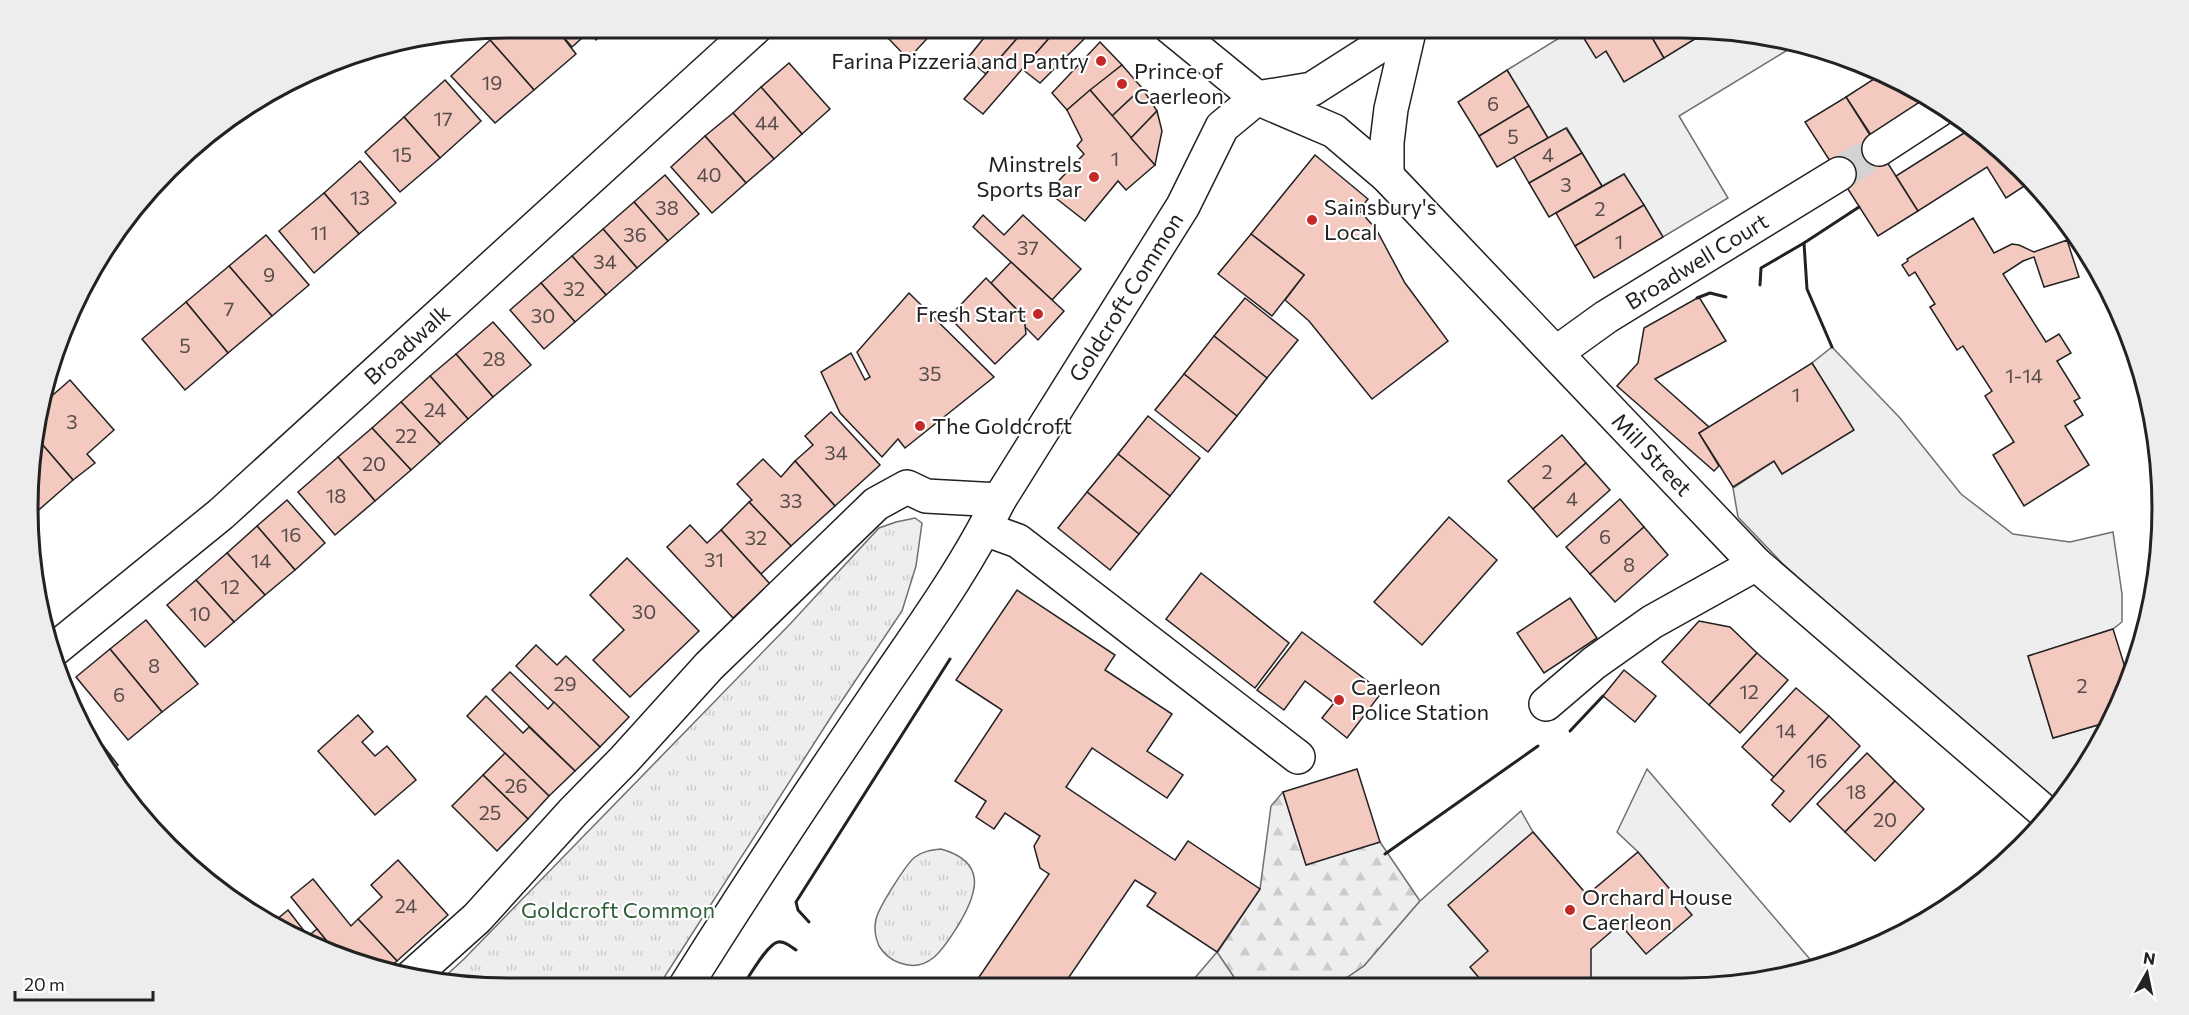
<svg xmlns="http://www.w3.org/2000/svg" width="2189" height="1015" viewBox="0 0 2189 1015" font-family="Commissioner,sans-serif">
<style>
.grass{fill:url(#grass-tufts);stroke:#6f6f6f;stroke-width:1.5}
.forest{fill:url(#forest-firs);stroke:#6f6f6f;stroke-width:1.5}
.garden{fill:#eee;stroke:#6f6f6f;stroke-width:1.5}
.building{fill:#f3c9c0;stroke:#222;stroke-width:1.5}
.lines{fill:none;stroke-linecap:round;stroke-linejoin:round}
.minor-tunnel{stroke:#d3d3d3;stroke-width:33;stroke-dasharray:33 16;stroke-linecap:butt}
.minor-casing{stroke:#222;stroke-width:36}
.major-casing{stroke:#222;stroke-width:36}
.minor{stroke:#fff;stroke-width:33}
.major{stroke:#fff;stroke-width:33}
.wall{stroke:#222;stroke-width:3}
.poi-dot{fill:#c62828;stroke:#fff;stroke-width:2}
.labels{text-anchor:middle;stroke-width:4.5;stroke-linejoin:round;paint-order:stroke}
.number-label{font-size:20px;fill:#564c4a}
.poi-label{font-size:22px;fill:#222;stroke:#fff;text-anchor:start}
.street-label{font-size:22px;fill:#222;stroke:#fff}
.park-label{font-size:22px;fill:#2f5e38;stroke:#fff}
.rim{fill:none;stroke:#222;stroke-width:3}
</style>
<defs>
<pattern id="grass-tufts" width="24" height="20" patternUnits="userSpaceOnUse" patternTransform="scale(1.5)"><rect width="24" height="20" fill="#eee"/><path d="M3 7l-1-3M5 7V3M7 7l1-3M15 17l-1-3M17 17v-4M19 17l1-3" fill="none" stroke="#ccc"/></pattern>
<pattern id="forest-firs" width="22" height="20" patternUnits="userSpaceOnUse" patternTransform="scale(1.5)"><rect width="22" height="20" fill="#eee"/><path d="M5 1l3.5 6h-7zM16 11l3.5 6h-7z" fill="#ccc"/></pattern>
</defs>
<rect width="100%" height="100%" fill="#fff"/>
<g class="grass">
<polygon points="915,518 922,523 916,566 902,611 831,717 658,987 507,988 440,981 464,959 790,624 879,528 896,522"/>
<path d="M941,849C987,862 978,892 959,924C945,946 930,974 900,963C891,960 884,954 879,946C875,937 874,928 876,919C879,907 906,864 915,857C923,851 932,850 941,849Z"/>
</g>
<polygon class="forest" points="1283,792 1306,864 1380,842 1420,901 1364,966 1336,985 1240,986 1217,953 1260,889 1271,806"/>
<g class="garden">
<polygon points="1577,27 1596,57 1606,51 1624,81 1710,30 1775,36 1799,43 1679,116 1728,198 1663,237 1624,174 1602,186 1567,128 1548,138 1507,70"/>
<polygon points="1832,347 1900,418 1961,494 2013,534 2070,542 2113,532 2122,594 2122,622 2113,629 2028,656 2053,738 2108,722 2063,800 2057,805 2030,785 1782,563 1738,517 1733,488 1774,461 1782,474 1853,430 1812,363"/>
<polygon points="1647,769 1815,965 1745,984 1336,985 1364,966 1420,901 1521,811 1533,832 1587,895 1638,852 1617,832"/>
<polygon points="1217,952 1240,986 1188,986"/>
</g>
<g class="building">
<polygon points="555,27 576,54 534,90 490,40 504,28"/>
<polygon points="555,27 611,27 596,40 590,31 572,47"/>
<polygon points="877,27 899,27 889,39"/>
<polygon points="899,27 938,27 908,59 889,39"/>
<polygon points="970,27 1027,27 986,74 967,59 983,39"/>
<polygon points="1027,27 1059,27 983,114 964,99"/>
<polygon points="1059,27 1086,27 1091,32 1040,83 1022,69"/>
<polygon points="1577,27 1646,27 1664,58 1624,82 1606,51 1596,58"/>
<polygon points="1646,27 1693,28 1698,37 1664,58"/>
<polygon points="490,40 534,90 495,123 451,76"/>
<polygon points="1100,42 1122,65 1067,110 1052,93"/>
<polygon points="789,63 830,109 802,134 761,87"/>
<polygon points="1122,65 1142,88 1112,116 1090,90"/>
<polygon points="1507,70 1529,106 1479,136 1458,102"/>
<polygon points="1883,73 1930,98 1871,135 1846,97"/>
<polygon points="445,80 481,121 440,158 404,117"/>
<polygon points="761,87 802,134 774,159 733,113"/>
<polygon points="1142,88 1157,111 1131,138 1112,116"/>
<polygon points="1090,90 1155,165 1126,190 1118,181 1085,221 1048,192 1084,154 1077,146 1082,140 1067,110"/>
<polygon points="1846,97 1918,211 1878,236 1805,122"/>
<polygon points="1529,106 1548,138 1497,167 1479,136"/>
<polygon points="1157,111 1162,131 1155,165 1131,138"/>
<polygon points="733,113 774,159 746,183 705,136"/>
<polygon points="404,117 440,158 400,192 365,152"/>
<polygon points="1566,128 1582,153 1529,183 1514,157"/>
<polygon points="1972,128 2021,167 2032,181 2006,198 1987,167 1918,211 1896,176"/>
<polygon points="705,136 746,183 712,213 671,167"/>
<polygon points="1582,153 1602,186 1549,217 1529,183"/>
<polygon points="1315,155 1368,199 1359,210 1376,229 1405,283 1448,341 1372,399 1309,321 1285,300 1304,275 1251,234"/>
<polygon points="360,161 396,203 359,234 324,193"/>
<polygon points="1624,174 1644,205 1575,246 1556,213"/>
<polygon points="665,175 699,214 668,241 634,202"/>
<polygon points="324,193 359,234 314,273 279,231"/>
<polygon points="634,202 668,241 637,268 603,229"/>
<polygon points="1644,205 1663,237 1594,278 1575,246"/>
<polygon points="983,215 1004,235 1023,215 1081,269 1052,300 973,227"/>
<polygon points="1973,218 1994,253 2012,244 2019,245 2034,252 2067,240 2079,277 2044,287 2034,257 2023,261 2003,274 2046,342 2059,334 2071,353 2057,361 2080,398 2074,401 2083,415 2065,426 2089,465 2024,506 1993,455 2014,442 1985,396 1992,391 1963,346 1957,350 1930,307 1935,304 1915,272 1909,276 1902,265 1908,261 1907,259"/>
<polygon points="603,229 637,268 606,295 572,256"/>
<polygon points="1251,234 1304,275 1272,316 1218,274"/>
<polygon points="266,235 309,285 272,316 229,266"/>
<polygon points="572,256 606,295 575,322 541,283"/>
<polygon points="1011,262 1064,311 1038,340 1025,327 1024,317 991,283"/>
<polygon points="229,266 272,316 228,353 186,302"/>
<polygon points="986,278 1024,317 1026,334 995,364 949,317"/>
<polygon points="541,283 575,322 544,349 510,310"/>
<polygon points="909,293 994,377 905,448 898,439 882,457 840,413 821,372 851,353 865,380 870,377 857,352"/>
<polygon points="1699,297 1726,341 1655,379 1709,427 1699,433 1719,466 1714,471 1617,386 1638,363 1644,328"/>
<polygon points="1245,298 1298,340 1267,378 1214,336"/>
<polygon points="186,302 228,353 185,390 142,339"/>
<polygon points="493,322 531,365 493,397 456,354"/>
<polygon points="1214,336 1267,378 1237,416 1184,374"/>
<polygon points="456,354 493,397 468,419 430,376"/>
<polygon points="1812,363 1854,430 1782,474 1774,461 1733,487 1699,433"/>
<polygon points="1184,374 1237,416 1208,452 1155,410"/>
<polygon points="430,376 468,419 440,444 401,402"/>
<polygon points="70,380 114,430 87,454 95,463 73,480 35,436 36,414 38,408"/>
<polygon points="401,402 440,444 411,470 372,428"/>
<polygon points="831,412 880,465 835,506 795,461 813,445 805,436"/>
<polygon points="1148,416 1200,458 1170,496 1118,454"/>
<polygon points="372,428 411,470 375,501 338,457"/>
<polygon points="1562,435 1586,463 1533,509 1508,481"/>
<polygon points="35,436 73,480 33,515"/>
<polygon points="1118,454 1170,496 1139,534 1087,492"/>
<polygon points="338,457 375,501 335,535 298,492"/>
<polygon points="763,459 781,477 795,461 835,506 791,546 749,502 752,500 737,484"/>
<polygon points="1586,463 1610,490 1557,537 1533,509"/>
<polygon points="1087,492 1139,534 1110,570 1058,528"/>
<polygon points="1620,499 1644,527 1590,574 1566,547"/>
<polygon points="287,500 325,543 295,570 257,526"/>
<polygon points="749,502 791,546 761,574 721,530"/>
<polygon points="1449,517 1497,560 1422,645 1374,602"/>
<polygon points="690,525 707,543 721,530 770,584 733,618 667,547"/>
<polygon points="257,526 295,570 265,595 227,553"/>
<polygon points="1644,527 1668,555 1615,602 1590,574"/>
<polygon points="227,553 265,595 234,622 196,580"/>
<polygon points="627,558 699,631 630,697 593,660 624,630 590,595"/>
<polygon points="1201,573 1289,643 1255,688 1166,619"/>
<polygon points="196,580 234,622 205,647 167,605"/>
<polygon points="1017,590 1115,655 1105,670 1172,714 1147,751 1183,775 1167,798 1092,748 1066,787 1175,860 1188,841 1260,889 1217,952 1147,906 1156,893 1135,880 1063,986 973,986 1049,874 1040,868 1034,846 1040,836 1005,813 994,829 976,817 986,801 955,781 1002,710 956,680"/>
<polygon points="1570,598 1597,638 1544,673 1517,633"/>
<polygon points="146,620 198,684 162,712 110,649"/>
<polygon points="1699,621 1730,627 1757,653 1709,705 1662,662"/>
<polygon points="2113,629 2129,680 2126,691 2108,722 2053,738 2028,656"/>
<polygon points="1302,632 1382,692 1347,738 1322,718 1334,703 1305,681 1284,710 1257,690"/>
<polygon points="536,645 557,665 566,656 629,717 600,747 516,666"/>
<polygon points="110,649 162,712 128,740 76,677"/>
<polygon points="1757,653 1788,680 1740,733 1709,705"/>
<polygon points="1624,670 1656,696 1635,722 1603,696"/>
<polygon points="510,672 548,709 554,702 600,747 575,771 492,690"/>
<polygon points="1796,688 1829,716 1774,777 1742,747"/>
<polygon points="486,696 523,733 529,727 575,771 549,796 467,716"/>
<polygon points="72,705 118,765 111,771 91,747"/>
<polygon points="358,715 373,732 362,742 375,756 387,746 416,780 375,815 318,751"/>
<polygon points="1829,716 1860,746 1790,822 1772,805 1784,791 1771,780"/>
<polygon points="505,753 549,796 528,819 483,775"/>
<polygon points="1867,753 1895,781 1845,832 1817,804"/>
<polygon points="1357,769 1380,842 1306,865 1283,792"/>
<polygon points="483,775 528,819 497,851 452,806"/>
<polygon points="1895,781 1924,809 1875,861 1845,832"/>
<polygon points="1533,832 1587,895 1638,852 1692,915 1646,954 1620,924 1591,949 1591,981 1594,984 1485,985 1470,967 1488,951 1448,905"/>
<polygon points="398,860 448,915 397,961 358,919 382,897 371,885"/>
<polygon points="313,879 351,926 358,919 397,961 386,970 339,956 291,897"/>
<polygon points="288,910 308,936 317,929 339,956 324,952 275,921"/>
</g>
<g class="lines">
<polyline class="minor-tunnel" points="1839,174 1879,149"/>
<defs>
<g id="minor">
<polyline points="1879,149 1945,106"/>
<polyline points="1387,176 1387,142 1391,109 1410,27"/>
<path id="s1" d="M1556,353L1606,317L1839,174"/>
<polyline points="985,529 1018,541 1298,757"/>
<path id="s2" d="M50,653L221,514L756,27"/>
<polyline points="1546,704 1594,663 1652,622 1756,564"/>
<polyline points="410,978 477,918 573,812 624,760 709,666 876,504 907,487 926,496 999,500"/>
<path id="s3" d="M685,987C746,889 810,793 875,697C918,633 965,570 999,500L1183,206L1222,127L1257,98L1312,89L1409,27"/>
</g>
<g id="major">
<path id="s4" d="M1170,27L1257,98L1334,131L1387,176L1756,564L2048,815"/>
</g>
</defs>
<use href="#minor" class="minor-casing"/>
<use href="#major" class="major-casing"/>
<use href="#minor" class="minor"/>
<use href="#major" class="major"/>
<g class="wall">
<polyline points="1760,285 1761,268 1804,243"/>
<polyline points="1697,298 1710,293 1726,297"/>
<polyline points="1832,347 1807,289 1804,243 1859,207"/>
<polyline points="1570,731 1603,696"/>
<polyline points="1385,854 1538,746"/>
<polyline points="809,922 798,910 796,902 950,659"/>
<path d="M742,987C749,977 767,944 778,942C785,941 790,946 796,950"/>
</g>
</g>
<g class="poi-dot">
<circle cx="1101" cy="61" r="6"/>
<circle cx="1122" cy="84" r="6"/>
<circle cx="1094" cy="177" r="6"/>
<circle cx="1312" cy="220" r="6"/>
<circle cx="1038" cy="314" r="6"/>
<circle cx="920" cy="426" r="6"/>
<circle cx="1339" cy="700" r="6"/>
<circle cx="1570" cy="910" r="6"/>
</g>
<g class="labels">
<g class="number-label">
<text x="492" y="90">19</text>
<text x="1493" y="111">6</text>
<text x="443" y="126">17</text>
<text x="767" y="130">44</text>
<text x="1513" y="144">5</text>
<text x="402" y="162">15</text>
<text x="1548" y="162">4</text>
<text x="1115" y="166">1</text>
<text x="709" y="182">40</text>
<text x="1566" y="192">3</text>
<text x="360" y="205">13</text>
<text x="667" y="215">38</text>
<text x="1600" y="216">2</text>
<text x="319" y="240">11</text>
<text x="635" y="242">36</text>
<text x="1619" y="249">1</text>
<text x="1028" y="255">37</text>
<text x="605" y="269">34</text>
<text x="269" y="282">9</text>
<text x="574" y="296">32</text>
<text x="229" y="316">7</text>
<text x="543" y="323">30</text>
<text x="185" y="353">5</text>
<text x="494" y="366">28</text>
<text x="930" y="381">35</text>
<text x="2024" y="383">1-14</text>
<text x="1796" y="402">1</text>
<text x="435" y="417">24</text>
<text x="72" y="429">3</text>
<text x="406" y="443">22</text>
<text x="836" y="460">34</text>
<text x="374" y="471">20</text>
<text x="1547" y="479">2</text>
<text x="336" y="503">18</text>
<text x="1572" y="506">4</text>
<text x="791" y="508">33</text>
<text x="291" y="542">16</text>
<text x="1605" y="544">6</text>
<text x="756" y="545">32</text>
<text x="714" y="567">31</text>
<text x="261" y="568">14</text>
<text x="1629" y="572">8</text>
<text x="230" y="594">12</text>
<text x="644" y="619">30</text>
<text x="200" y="621">10</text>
<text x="154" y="673">8</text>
<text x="565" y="691">29</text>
<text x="2082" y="693">2</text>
<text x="1749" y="699">12</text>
<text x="119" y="702">6</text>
<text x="1786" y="738">14</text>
<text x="1817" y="768">16</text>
<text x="516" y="793">26</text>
<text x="1856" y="799">18</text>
<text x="490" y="820">25</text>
<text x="1885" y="827">20</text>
<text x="406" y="913">24</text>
</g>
<g class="poi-label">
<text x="1089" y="69" text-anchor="end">Farina Pizzeria and Pantry</text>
<text x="1134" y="79">Prince of<tspan x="1134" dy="25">Caerleon</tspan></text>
<text x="1082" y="172" text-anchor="end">Minstrels<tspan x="1082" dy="25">Sports Bar</tspan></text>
<text x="1324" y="215">Sainsbury's<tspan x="1324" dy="25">Local</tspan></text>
<text x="1026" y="322" text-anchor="end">Fresh Start</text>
<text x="932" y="434">The Goldcroft</text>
<text x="1351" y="695">Caerleon<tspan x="1351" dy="25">Police Station</tspan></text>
<text x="1582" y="905">Orchard House<tspan x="1582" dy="25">Caerleon</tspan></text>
</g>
<g class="street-label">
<text dy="8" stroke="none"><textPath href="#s1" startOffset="168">Broadwell Court</textPath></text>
<text dy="8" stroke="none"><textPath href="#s3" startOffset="819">Goldcroft Common</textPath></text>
<text dy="8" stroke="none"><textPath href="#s2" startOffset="472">Broadwalk</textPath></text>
<text dy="8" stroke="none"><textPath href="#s4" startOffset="650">Mill Street</textPath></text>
</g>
<g class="park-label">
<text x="618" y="918">Goldcroft Common</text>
</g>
</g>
<path d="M0 0H2189V1015H0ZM508 38H1682A470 470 0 0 1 2152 508V508A470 470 0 0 1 1682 978H508A470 470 0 0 1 38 508V508A470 470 0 0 1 508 38Z" fill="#ededed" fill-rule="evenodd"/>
<path class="rim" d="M508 38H1682A470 470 0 0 1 2152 508V508A470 470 0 0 1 1682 978H508A470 470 0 0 1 38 508V508A470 470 0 0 1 508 38Z"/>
<g transform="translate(2147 973) rotate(9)" stroke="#ffffff" stroke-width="4.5" paint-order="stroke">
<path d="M0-4.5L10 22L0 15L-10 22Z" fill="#222222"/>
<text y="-9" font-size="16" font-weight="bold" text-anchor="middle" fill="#222222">N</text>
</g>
<path d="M15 991v9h138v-9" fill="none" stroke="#222222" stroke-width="3"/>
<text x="24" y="991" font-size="18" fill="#222222" stroke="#ffffff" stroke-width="4.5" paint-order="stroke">20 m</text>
</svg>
